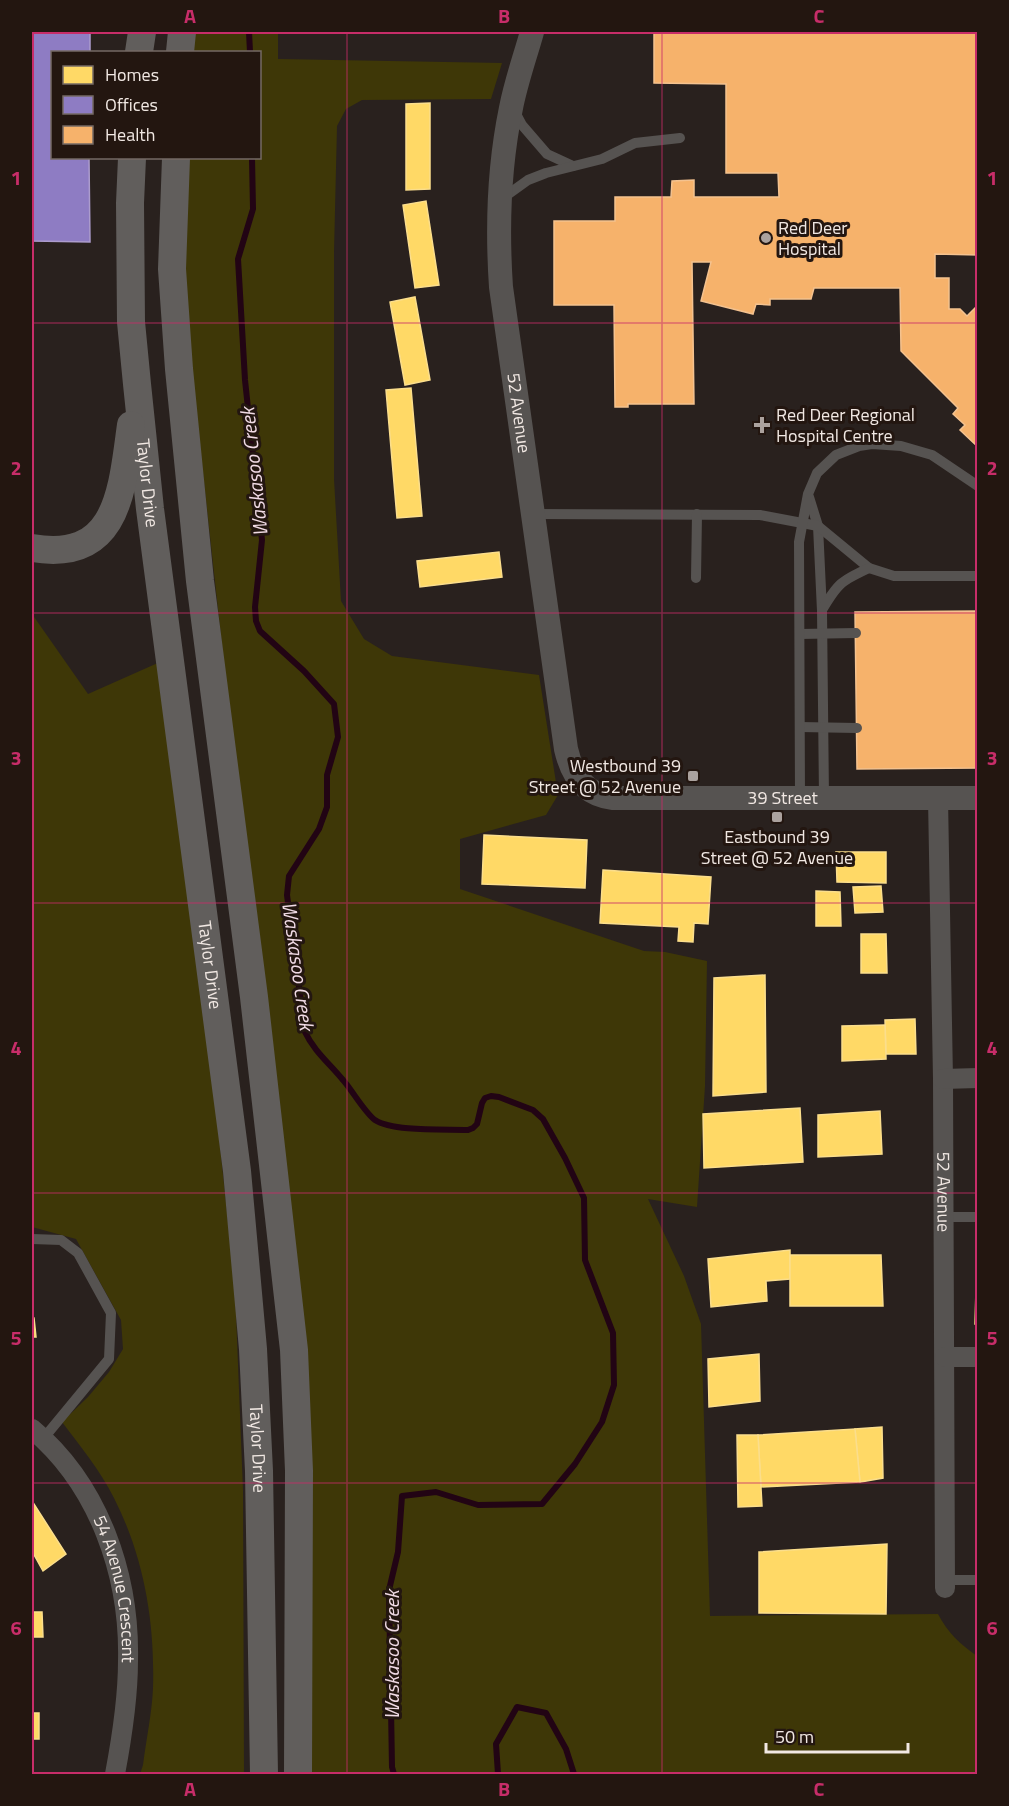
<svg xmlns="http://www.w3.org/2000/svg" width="1009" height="1806" viewBox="0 0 1009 1806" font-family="'Titillium Web',sans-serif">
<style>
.green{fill:#3e3707}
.homes{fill:#ffd966;stroke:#fbde8c;stroke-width:1.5}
.offices{fill:#8e7cc3;stroke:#ac9ccd;stroke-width:1.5}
.health{fill:#f6b26b;stroke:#f4c28f;stroke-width:1.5}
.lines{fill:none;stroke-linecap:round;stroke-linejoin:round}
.stream{stroke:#220414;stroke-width:6}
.service{stroke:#565351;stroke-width:10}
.minor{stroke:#565351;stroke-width:20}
.tertiary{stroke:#565351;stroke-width:24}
.secondary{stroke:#615e5c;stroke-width:28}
.grid{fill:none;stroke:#c72d69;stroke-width:1.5;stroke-opacity:0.55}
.poi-dot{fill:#aba29e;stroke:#231610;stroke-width:2}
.labels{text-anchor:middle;stroke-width:6;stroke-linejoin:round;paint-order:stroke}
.poi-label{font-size:18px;fill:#f1e8e3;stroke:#231610;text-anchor:start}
.street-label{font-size:18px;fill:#f1e8e3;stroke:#231610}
.water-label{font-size:20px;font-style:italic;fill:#f1dbe5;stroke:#231610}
.neatline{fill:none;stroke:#c72d69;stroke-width:2}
.grid-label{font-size:20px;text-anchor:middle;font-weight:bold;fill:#c72d69}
</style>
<rect width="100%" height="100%" fill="#29211e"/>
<g class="green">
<path d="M195,32H278V59L502,63L491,99L362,100L346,109L337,126L334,252V479L341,601L364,639L392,656L539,675L558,795L546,815L460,839V889L644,951L665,952L707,961L705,1086L697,1207L648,1199L684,1276L701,1324L710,1616L938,1614C948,1633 960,1644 977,1656V1774H310L305,1400L188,336L181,158H260V52H192Z"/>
<path d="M32,614L88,694L160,662L215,1099L235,1289L243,1490L244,1774H140L143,1765C146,1740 152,1713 153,1688C155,1622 144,1557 114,1498C100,1470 80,1446 62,1422L88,1397L109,1372L123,1349L121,1320L76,1239L32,1227Z"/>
</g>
<g class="homes">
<polygon points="430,103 430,189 406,190 406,104"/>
<polygon points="426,201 439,285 415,288 403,205"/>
<polygon points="415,297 430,380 405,385 390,302"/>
<polygon points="411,388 422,516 397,518 386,390"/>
<polygon points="499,552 502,577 420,587 417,561"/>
<polygon points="484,835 587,840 585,888 482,884"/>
<polygon points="836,852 886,852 886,883 837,882"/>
<polygon points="603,870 711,877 708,924 694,923 693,942 678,941 679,927 600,923"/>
<polygon points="881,886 883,912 855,913 853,887"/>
<polygon points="816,891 840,892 841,926 816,926"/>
<polygon points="861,934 886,934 887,973 861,973"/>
<polygon points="765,975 766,1092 713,1096 714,978"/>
<polygon points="915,1019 916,1054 886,1054 885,1020"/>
<polygon points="885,1025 886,1059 842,1061 842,1026"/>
<polygon points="800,1108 803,1162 704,1168 703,1114"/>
<polygon points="880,1111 882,1154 818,1157 818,1115"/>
<polygon points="790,1250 790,1279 766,1281 767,1301 711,1307 708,1259"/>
<polygon points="790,1255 881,1255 883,1306 790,1306"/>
<polygon points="976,1289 978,1289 978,1324 975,1324"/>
<polygon points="32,1318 34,1318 36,1337 32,1337"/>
<polygon points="759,1354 760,1401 709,1407 708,1359"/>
<polygon points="882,1427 883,1478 860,1482 855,1429"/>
<polygon points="855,1429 860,1482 761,1487 758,1435"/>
<polygon points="737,1435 758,1435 762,1506 738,1507"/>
<polygon points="32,1501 66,1554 43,1571 32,1551"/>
<polygon points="887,1544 886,1614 759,1613 759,1552"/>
<polygon points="32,1612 42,1612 43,1637 32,1637"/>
<rect x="32" y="1713" width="7" height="26"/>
</g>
<polygon class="offices" points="32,32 90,32 90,52 52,52 52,158 89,158 90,242 32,241"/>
<g class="health">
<polygon points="654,32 978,32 978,255 935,254 935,278 949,278 949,309 960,309 967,316 978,305 978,447 960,430 965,425 953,414 958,408 901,351 900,288 814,288 811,299 770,299 770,305 756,304 753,314 701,301 711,262 692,262 694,404 628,404 628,407 615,407 614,305 554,305 554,221 615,221 615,197 671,197 672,181 694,180 694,197 779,197 778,173 726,173 726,84 654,83"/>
<polygon points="978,611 978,768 857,769 855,612"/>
</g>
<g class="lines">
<g class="stream">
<polyline points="249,32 250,52"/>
<path d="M252,158L253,209L238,259L245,380L262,540L255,607L256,621L260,631L304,671L334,704L338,737L327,775V807L319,829L289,876L287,895L305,1032C314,1051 330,1064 343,1080C352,1090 365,1113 375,1120C393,1132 445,1129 468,1130L473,1128L477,1124L482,1103L485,1098L491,1096L499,1097L533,1110L543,1119L565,1158L584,1198L585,1260L613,1333L614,1385L602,1422L575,1464L542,1504L478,1505L436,1492L402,1496L398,1552L389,1590L392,1767L394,1774"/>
<polyline points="498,1774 496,1744 517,1707 546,1713 566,1749 574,1774"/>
</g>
<g class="service">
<polyline points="514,110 522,125 547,154 573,166"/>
<polyline points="503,198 528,180 546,173 602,159 635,143 680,138"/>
<polyline points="809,497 818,526 822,611 824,798"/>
<polyline points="532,514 760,515 818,526 869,568 894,576 978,576"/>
<polyline points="696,578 697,514"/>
<path d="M822,610C838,583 841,581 869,568"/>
<polyline points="800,634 856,633"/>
<polyline points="800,727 857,728"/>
<polyline points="800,798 799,542 808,494 817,473 836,455 859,446 872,444 901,446 932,455 978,486"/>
<polyline points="944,1217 978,1217"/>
<polyline points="32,1239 61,1240 78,1253 111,1313 109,1359 43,1439"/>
<polyline points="945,1580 978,1580"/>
</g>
<g class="minor">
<path id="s1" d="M938,798L943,1079L945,1588"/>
<polyline points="943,1079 978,1078"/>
<polyline points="945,1357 978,1357"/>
<path id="s2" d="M32,1429C99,1485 130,1575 128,1661C128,1699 122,1737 115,1774"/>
</g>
<path class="tertiary" id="s3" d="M532,32C525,57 516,82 511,108C499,166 497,228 501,287L566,749C572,775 585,795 613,798H978"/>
<g class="secondary">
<polyline points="139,52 142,32"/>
<polyline points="180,52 182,32"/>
<path id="s4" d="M132,158L130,203L131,322L137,384L150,509L237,1171L253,1349L259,1471L264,1774"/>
<polyline points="176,158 172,269 179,369 200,581 254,997 294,1350 299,1471 298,1774"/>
<path d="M32,548C119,563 122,489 131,425"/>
</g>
</g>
<path class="grid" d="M347,32V1774M662,32V1774M32,323H978M32,613H978M32,903H978M32,1193H978M32,1483H978"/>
<g class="poi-dot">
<circle cx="766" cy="238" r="6"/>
<path d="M759 416h6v6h6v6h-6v6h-6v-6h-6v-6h6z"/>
<rect x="687" y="770" width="12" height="12" rx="3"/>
<rect x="771" y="811" width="12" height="12" rx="3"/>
</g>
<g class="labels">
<g class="poi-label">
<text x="778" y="234">Red Deer<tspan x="778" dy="21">Hospital</tspan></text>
<text x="776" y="421">Red Deer Regional<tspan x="776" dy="21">Hospital Centre</tspan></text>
<text x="681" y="772" text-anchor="end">Westbound 39<tspan x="681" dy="21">Street @ 52 Avenue</tspan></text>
<text x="777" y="843" text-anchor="middle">Eastbound 39<tspan x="777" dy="21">Street @ 52 Avenue</tspan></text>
</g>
<g class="street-label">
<text dy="6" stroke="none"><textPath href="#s3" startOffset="386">52 Avenue</textPath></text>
<text dy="6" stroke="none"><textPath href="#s4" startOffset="326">Taylor Drive</textPath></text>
<text dy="6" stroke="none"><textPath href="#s3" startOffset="968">39 Street</textPath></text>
<text dy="6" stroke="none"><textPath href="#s4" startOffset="812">Taylor Drive</textPath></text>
<text dy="6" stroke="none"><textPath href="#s1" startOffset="394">52 Avenue</textPath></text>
<text dy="6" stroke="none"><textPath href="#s4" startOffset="1298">Taylor Drive</textPath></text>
<text dy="6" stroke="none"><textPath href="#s2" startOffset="186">54 Avenue Crescent</textPath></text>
</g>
<g class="water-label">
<text transform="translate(254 472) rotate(-96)" y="7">Waskasoo Creek</text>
<text transform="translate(298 966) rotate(82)" y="7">Waskasoo Creek</text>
<text transform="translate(392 1655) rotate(-90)" y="7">Waskasoo Creek</text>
</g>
</g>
<rect width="1009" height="1806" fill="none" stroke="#231610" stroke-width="66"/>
<rect x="51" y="51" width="210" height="108" fill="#231610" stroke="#756a64" stroke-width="1.5"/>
<rect x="63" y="66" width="30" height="18" fill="#ffd966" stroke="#756a64" stroke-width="1.5"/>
<text x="105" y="81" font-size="18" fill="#f1e8e3">Homes</text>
<rect x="63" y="96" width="30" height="18" fill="#8e7cc3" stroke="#756a64" stroke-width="1.5"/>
<text x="105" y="111" font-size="18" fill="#f1e8e3">Offices</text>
<rect x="63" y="126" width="30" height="18" fill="#f6b26b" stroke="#756a64" stroke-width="1.5"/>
<text x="105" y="141" font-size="18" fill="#f1e8e3">Health</text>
<path d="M766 1743v9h142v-9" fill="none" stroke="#f1e8e3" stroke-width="3"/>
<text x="775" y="1743" font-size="18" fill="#f1e8e3" stroke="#231610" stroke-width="4.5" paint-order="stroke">50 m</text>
<rect x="33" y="33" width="943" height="1740" class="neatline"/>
<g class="grid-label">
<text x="190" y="23">A</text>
<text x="504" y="23">B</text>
<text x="819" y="23">C</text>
<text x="16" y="185">1</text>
<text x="992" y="185">1</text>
<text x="16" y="475">2</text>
<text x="992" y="475">2</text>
<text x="16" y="765">3</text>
<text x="992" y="765">3</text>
<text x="16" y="1055">4</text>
<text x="992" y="1055">4</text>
<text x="16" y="1345">5</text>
<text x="992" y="1345">5</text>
<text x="16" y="1635">6</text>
<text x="992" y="1635">6</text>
<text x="190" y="1796">A</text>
<text x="504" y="1796">B</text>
<text x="819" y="1796">C</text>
</g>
</svg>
